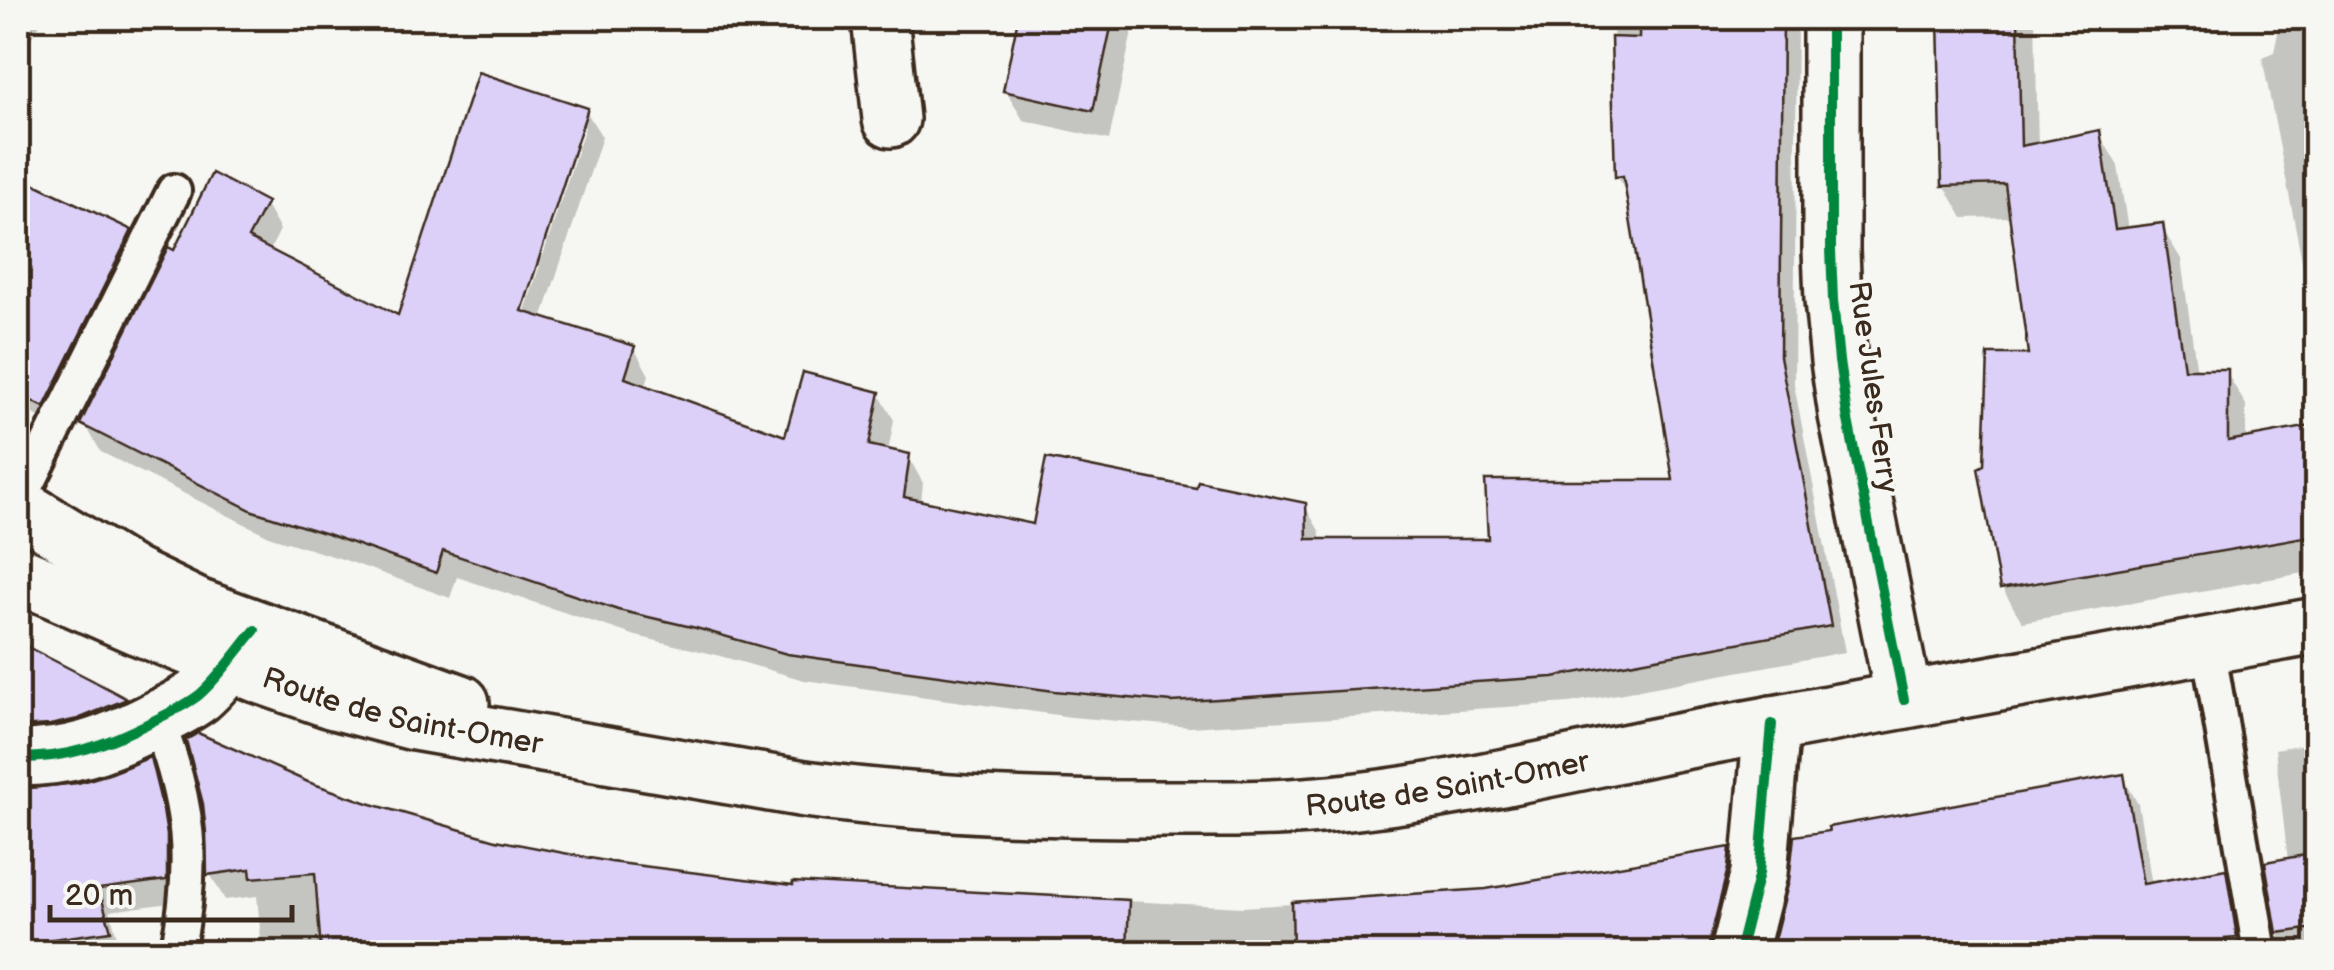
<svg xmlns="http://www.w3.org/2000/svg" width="2334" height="970" viewBox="0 0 2334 970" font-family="'Balsamiq Sans',sans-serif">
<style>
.shadow{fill:#0003;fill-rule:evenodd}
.building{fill:#dcd0f8;stroke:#3b2a1e;stroke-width:2.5}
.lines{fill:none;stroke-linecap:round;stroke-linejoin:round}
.lane-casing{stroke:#3b2a1e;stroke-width:40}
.street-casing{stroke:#3b2a1e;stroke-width:62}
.secondary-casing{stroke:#3b2a1e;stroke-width:62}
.lane{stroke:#f6f6f2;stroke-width:32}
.street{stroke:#f6f6f2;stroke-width:55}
.secondary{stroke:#f6f6f2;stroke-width:55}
.cycleway-casing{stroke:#f6f6f2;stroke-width:16}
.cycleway{stroke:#00873e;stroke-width:10}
.labels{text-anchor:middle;stroke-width:8;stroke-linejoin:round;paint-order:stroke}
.street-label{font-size:30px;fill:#3b2a1e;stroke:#f6f6f2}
</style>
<rect width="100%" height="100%" fill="#f6f6f2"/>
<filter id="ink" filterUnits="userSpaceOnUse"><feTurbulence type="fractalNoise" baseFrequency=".01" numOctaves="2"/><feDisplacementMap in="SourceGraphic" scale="20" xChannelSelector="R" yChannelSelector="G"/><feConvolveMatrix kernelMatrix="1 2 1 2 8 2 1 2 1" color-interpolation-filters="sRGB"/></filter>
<g filter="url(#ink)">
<g class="shadow">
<polygon points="18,18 44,18 18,58"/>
<polygon points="1021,18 1135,18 1109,140 1023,120 1006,91"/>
<path d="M1613,18H1797L1794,384L1845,652L1569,703L1190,727L1071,717L804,680L713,654L636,636L457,577L450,598L345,560L271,537L101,452L84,423L175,253L265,204L280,230L269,252L399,318L586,111L602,137L542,319L634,348L649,375L645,388L786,439L879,394L894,420L888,452L908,456L923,483L921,503L1035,527L1198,491L1304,505L1320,532V542H1491L1676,482L1629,197L1617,177ZM579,127H585L521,323L516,322Z"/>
<polygon points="1941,18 2035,18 2038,146 2099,133 2118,166 2128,230 2161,226 2181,259 2197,372 2226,372 2246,405 2246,440 2316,427 2316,571 2022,622 2002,588 2031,357 2012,217 1963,218 1944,185"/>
<polygon points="2281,18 2316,18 2316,293 2304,271 2262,57 2274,52"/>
<polygon points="18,178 130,232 144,255 58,427 18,406"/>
<polygon points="18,644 125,701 137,722 18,753"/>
<polygon points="2316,742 2316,952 2282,952 2268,864 2288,861 2275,749"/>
<polygon points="148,761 161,782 169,808 178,902 110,911 121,952 18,952 18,791 77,786"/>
<polygon points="2123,777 2138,804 2152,885 2224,872 2240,899 2249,952 1774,952 1792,881"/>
<polygon points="307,785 495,843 610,864 795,888 795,884 1243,907 1486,892 1729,850 1744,876 1728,952 262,952 257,896 225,900 210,874"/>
</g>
<g class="building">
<polygon points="1018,18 1113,18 1093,111 1003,91"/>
<polygon points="1639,18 1783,18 1780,356 1831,626 1553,677 1172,702 1054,691 787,654 696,628 618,610 443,551 436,573 327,534 253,511 80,424 168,247 174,250 212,173 267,202 248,238 398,315 478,72 588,108 522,311 635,346 625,378 785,436 803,372 880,392 869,445 910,454 904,497 1033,524 1046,458 1196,488 1198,481 1306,503 1307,539 1488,539 1485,480 1673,480 1623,176 1615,177 1611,37 1639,38"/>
<polygon points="1938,18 2018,18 2021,146 2100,130 2115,229 2163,223 2184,369 2228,369 2228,441 2316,425 2316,535 2000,589 1978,468 1984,465 1988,354 2028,354 2005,184 1942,186"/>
<polygon points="18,176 132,230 44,407 18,394"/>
<polygon points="18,642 92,680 127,699 78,719 50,725 18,727"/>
<polygon points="198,733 308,782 368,803 496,840 611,862 793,885 793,882 1129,900 1127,952 321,952 315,873 251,878 250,869 207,875 206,833 203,804 186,740"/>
<polygon points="150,757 163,810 167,835 167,880 99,889 111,931 18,944 18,789 78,783 112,773"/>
<polygon points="2124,774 2143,884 2226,869 2237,937 2225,938 2228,952 1771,952 1789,881 1794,836 1829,831 1828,827"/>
<polygon points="1730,847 1728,868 1709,944 1709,952 1293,952 1292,902 1486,889"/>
<polygon points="2311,854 2316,900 2316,928 2277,933 2265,862"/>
</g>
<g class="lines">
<defs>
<g id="lane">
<polyline points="18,504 174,191"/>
<polyline points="2208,646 2260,952"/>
<path d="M157,719C190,804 196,862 177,952"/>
</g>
<g id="street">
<polyline points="880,18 891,119"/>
<polyline points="1831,18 1831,250 1833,300 1839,361 1847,415 1904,700"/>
<path d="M18,758C70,758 105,745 151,722C167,714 185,706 199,695C220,677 237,651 255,630"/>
<polyline points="1739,952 1759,873 1772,724"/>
</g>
<g id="secondary">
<polyline points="18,506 133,576 197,607 461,703"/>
<path id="s1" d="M18,574L139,627L257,674L334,701L414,722L805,789C919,804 1035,809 1150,809C1206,809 1263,810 1319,805C1454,793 1586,759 1719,734C1918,697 2118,663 2316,626"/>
</g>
</defs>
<use href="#lane" class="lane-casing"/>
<use href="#street" class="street-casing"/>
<use href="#secondary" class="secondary-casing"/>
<use href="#lane" class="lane"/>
<use href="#street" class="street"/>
<use href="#secondary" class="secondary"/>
<defs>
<g id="cycleway">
<polyline points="1831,18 1831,250 1833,300 1839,361 1847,415 1904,700"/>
<path d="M18,758C70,758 105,745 151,722C167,714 185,706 199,695C220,677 237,651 255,630"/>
<polyline points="1739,952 1759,873 1772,724"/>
</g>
</defs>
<use href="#cycleway" class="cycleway-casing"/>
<use href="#cycleway" class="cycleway"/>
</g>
</g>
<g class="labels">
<g class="street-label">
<text transform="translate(1874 387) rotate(82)" y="10">Rue Jules Ferry</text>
<text dy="10" stroke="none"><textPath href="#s1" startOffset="410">Route de Saint-Omer</textPath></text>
<text dy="10" stroke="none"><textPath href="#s1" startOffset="1465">Route de Saint-Omer</textPath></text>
</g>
</g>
<rect width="2334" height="970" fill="none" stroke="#f6f6f2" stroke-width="60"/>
<rect x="30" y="30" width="2274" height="910" fill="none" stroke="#3b2a1e" stroke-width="4" filter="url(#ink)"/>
<path d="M50 905v15h242v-15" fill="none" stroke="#3b2a1e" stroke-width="5"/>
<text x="65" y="905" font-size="30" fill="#3b2a1e" stroke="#f6f6f2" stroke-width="8" paint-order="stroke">20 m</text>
</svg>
